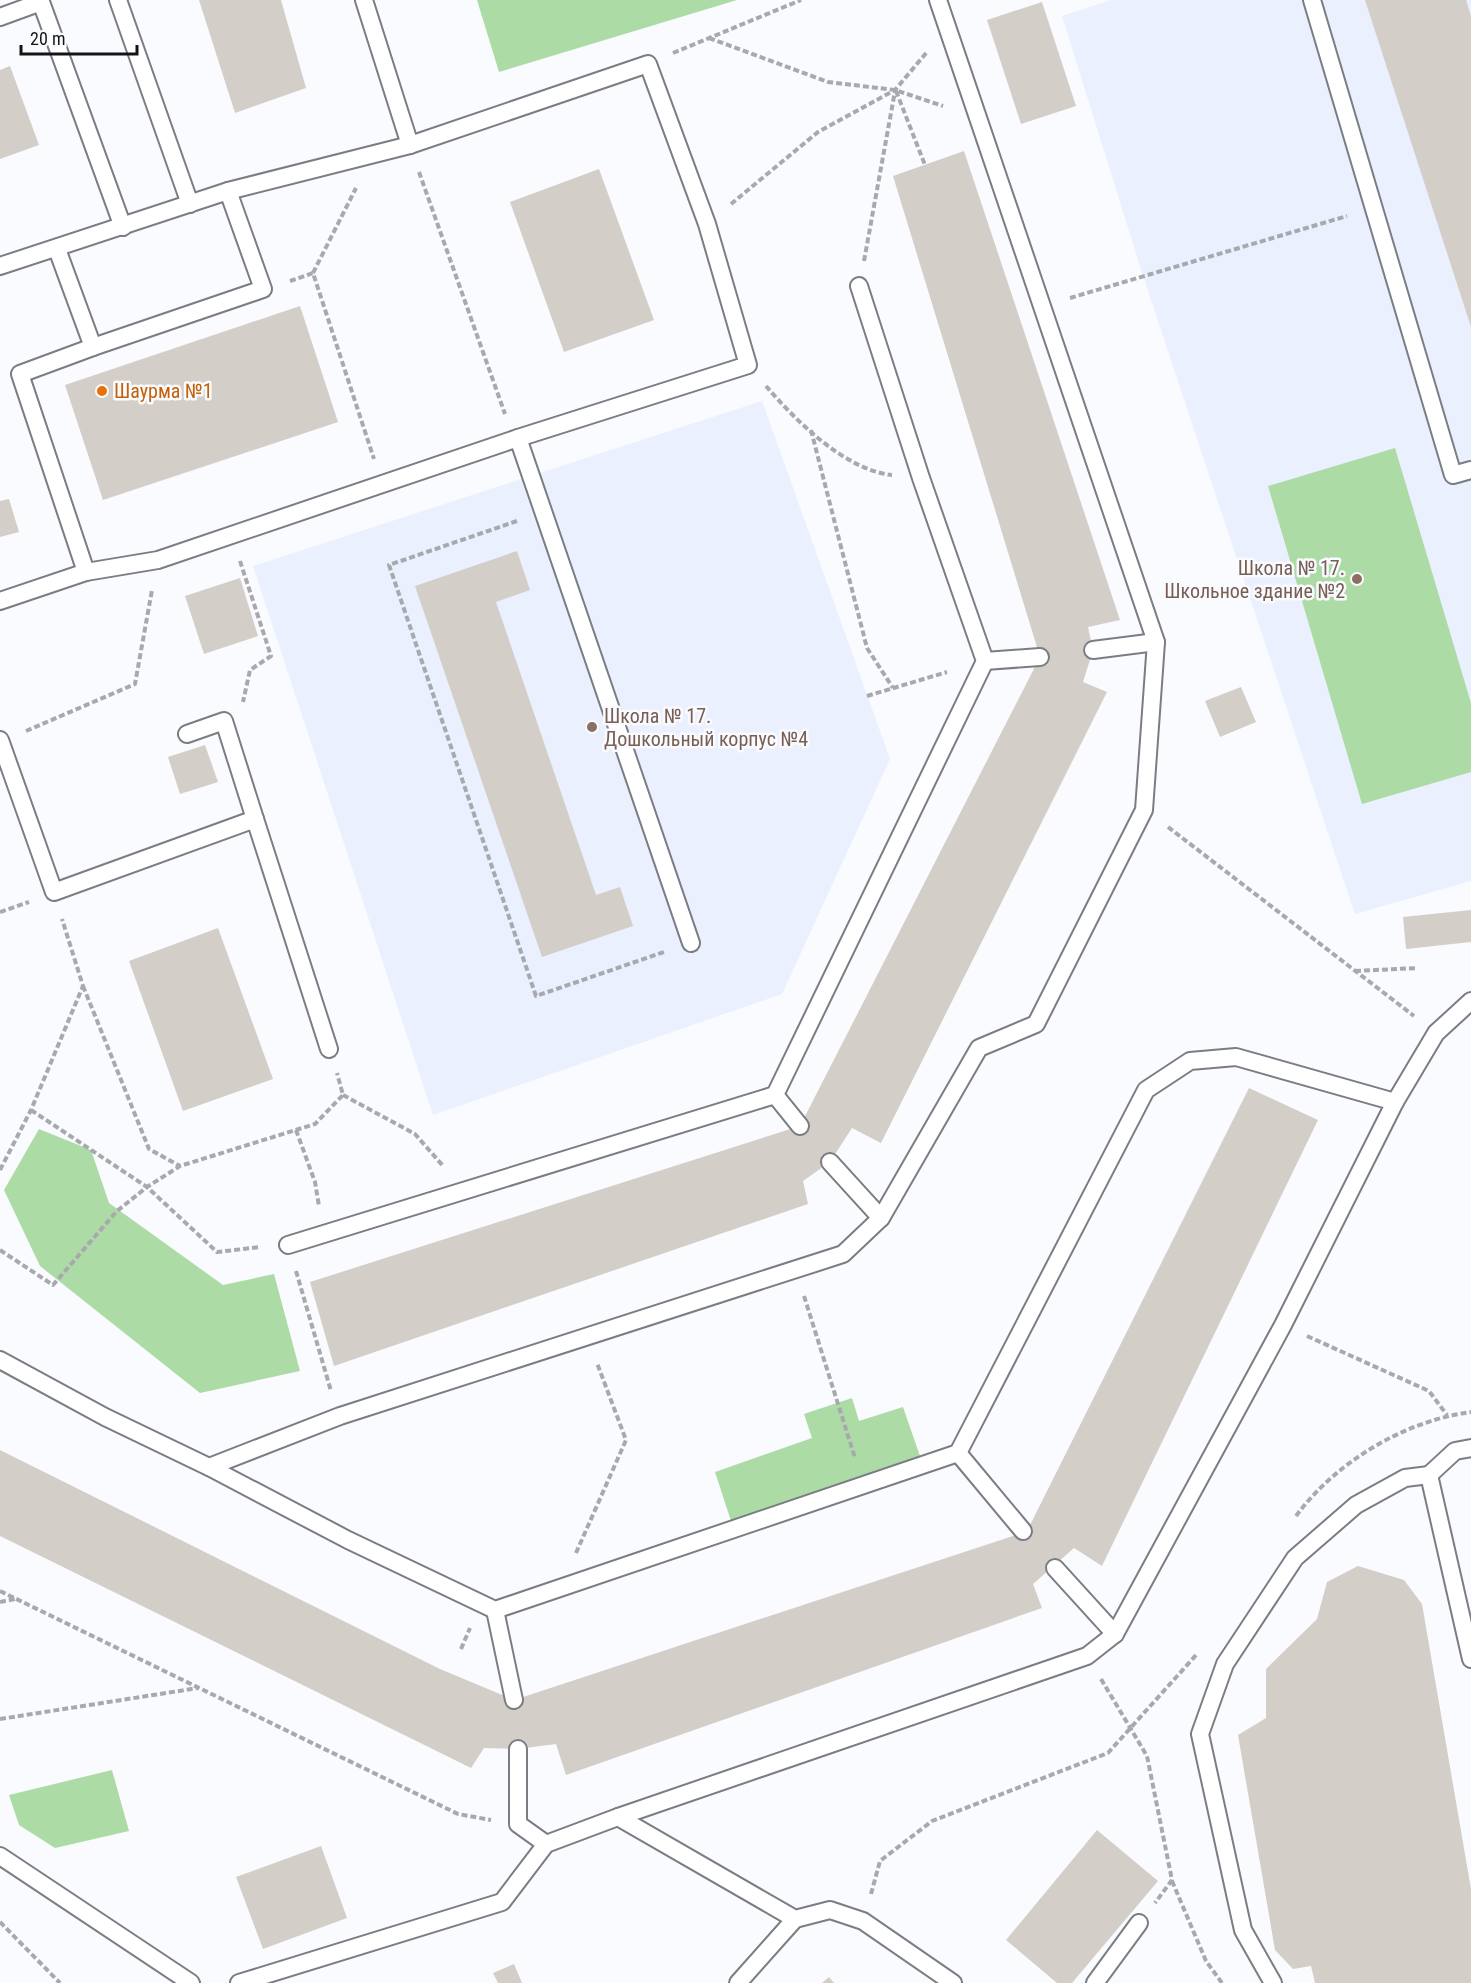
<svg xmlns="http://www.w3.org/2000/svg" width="1471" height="1983" viewBox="0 0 1471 1983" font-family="'Roboto Condensed',sans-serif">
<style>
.built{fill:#eaf0fe}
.green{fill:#addba5}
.building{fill:#d4cec8}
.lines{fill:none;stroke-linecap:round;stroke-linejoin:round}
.lane-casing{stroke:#7a7d83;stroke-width:20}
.path{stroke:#a8a9ad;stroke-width:4;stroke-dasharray:6 3;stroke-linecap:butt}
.lane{stroke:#fff;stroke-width:16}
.food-dot{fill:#e8710a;stroke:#f9fbff;stroke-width:2}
.education-dot{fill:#8d6e63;stroke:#f9fbff;stroke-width:2}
.labels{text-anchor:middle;stroke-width:5;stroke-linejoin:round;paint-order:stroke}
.food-label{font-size:20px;fill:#c56008;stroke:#f9fbff;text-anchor:start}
.education-label{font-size:20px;fill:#785e54;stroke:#f9fbff;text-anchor:end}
</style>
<rect width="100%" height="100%" fill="#f9fbff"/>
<g class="built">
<polygon points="1111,0 1471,0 1471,881 1355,914 1143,276 1062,16"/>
<polygon points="762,401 890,759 782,994 433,1115 253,566"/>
</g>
<g class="green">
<polygon points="477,0 737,0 499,72"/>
<polygon points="1395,448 1471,703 1471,772 1362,804 1268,486"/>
<polygon points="39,1129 91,1150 109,1203 223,1285 274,1274 300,1371 200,1393 40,1266 4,1190"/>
<polygon points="852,1398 859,1421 903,1407 920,1456 731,1521 715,1472 812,1438 804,1414"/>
<polygon points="112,1770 129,1831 55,1848 19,1825 9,1795"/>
</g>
<g class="building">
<polygon points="199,0 281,0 306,88 235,113"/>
<polygon points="1365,0 1466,0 1471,16 1471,327"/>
<polygon points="1042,2 1076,106 1021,124 987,20"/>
<polygon points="10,66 39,145 0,159 0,70"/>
<polygon points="964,151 1120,620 1088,627 1093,650 1083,682 1107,692 881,1143 852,1128 830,1162 803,1181 808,1204 334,1366 310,1282 800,1126 1040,657 893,176"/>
<polygon points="599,169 654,320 564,352 510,202"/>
<polygon points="300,306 338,422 103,500 65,385"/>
<polygon points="9,499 19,532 0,537 0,501"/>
<polygon points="517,551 530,590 496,602 596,895 620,887 633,926 542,957 415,586"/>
<polygon points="240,578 258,636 204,654 185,596"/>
<polygon points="1241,687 1256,722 1220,737 1205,701"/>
<polygon points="205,745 218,782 180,794 168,757"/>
<polygon points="1471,910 1471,942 1406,949 1403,917"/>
<polygon points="218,928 273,1079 183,1111 129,961"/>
<polygon points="1249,1088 1318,1120 1102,1566 1074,1548 1033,1584 1042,1608 566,1775 556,1744 518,1749 484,1748 471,1768 0,1536 0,1450 440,1669 514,1700 1016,1535 1030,1525"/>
<polygon points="1358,1566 1404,1580 1422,1604 1471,1889 1471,1983 1315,1983 1311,1966 1293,1969 1275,1950 1238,1735 1266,1718 1266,1669 1317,1619 1327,1582"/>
<polygon points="1097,1830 1158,1881 1072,1983 1057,1983 1006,1940"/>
<polygon points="321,1846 347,1918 263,1949 236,1877"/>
<polygon points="514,1964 522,1983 498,1983 493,1973"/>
<polygon points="829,1977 834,1983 822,1983"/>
</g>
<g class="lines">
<defs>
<g id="lane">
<polyline points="118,0 190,204"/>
<polyline points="364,0 410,145"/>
<polyline points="938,0 1156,642 1144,810 1036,1024 979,1048 881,1218 843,1254 340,1416 209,1467 348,1540 495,1610 958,1453 1146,1090 1190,1061 1236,1057 1395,1102"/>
<polyline points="1312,0 1453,475 1471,470"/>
<polyline points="0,17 41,2 123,227"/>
<polyline points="57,249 93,347 20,374 86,572"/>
<polyline points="0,266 228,191 410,145 648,64 707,224 748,365 518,438 158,560 86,572 0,601"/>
<polyline points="93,347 263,289 228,191"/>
<polyline points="518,438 691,943"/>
<polyline points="1093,650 1156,642"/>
<polyline points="985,661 1040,657"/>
<polyline points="187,734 224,721 255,819"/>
<polyline points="0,740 54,892 255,819 329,1049"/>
<polyline points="775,1095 800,1126"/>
<polyline points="830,1162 881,1218"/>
<polyline points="288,1245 775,1095 985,661 921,478 859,286"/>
<polyline points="0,1360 105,1417 209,1467"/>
<polyline points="1471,1448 1455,1451 1429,1475 1471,1659"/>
<polyline points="958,1453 1023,1531"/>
<polyline points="1055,1568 1115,1634"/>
<polyline points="495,1610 514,1700"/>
<polyline points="518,1749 518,1824 546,1844"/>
<polyline points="618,1817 1087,1656 1115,1634 1283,1325 1395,1102 1436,1033 1471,1001"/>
<polyline points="0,1856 191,1983"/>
<polyline points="239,1983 502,1902 546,1844 618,1817 795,1919 830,1910 863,1921 953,1983"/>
<polyline points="738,1983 795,1919"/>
<polyline points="1095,1983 1139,1923"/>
<polyline points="1273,1983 1243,1930 1200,1734 1225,1664 1295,1558 1356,1505 1405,1478 1429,1475"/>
</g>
</defs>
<use href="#lane" class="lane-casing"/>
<g class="path">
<polyline points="709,38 828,82 895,90 943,106"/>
<polyline points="673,53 801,0"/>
<polyline points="896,91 925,165"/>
<polyline points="419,172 505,414"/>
<polyline points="731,204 818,132 895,90 927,52"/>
<polyline points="864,261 895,91"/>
<polyline points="313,273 356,188"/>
<polyline points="290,281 313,273 374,459"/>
<polyline points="1070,298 1347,216"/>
<path d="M766,386C796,421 845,470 892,475"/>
<polyline points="811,430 867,648 893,688"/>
<polyline points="517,521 389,565 536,996 664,952"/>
<polyline points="240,561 271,656 250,670 243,702"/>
<polyline points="867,696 947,672"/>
<polyline points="26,731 135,684 152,590"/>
<polyline points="1168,827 1414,1016"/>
<polyline points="0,912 29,902"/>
<polyline points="1355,971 1418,968"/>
<polyline points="83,986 149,1149 180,1166"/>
<polyline points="343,1095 415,1134 444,1167"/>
<polyline points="31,1110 147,1187 217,1252 261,1247"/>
<polyline points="296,1130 315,1182 319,1206"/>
<polyline points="0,1170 31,1110 83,986 62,919"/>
<polyline points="0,1250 53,1285 117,1211 147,1187 180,1166 315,1124 343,1095 337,1073"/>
<polyline points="296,1271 331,1391"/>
<polyline points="804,1296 855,1458"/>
<polyline points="1307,1336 1429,1391 1447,1415"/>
<path d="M1296,1516C1336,1462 1404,1421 1471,1412"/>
<polyline points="576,1553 626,1440 597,1363"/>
<polyline points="0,1591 458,1814 491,1820"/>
<polyline points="0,1602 15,1599"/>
<polyline points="461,1649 470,1628"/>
<polyline points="1101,1679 1147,1756 1172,1880 1155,1903"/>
<polyline points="0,1719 198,1688"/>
<polyline points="1172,1881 1206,1961 1222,1983"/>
<polyline points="871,1894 880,1861 932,1821 1108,1753 1197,1654"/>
<polyline points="0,1922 60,1983"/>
</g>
<use href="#lane" class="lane"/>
</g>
<circle class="food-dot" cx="102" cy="391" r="6"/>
<g class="education-dot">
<circle cx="1357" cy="579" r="6"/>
<circle cx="592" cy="727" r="6"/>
</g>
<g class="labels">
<g class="food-label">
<text x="114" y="398">Шаурма №1</text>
</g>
<g class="education-label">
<text x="1345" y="575">Школа № 17.<tspan x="1345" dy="23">Школьное здание №2</tspan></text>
<text x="604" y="723" text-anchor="start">Школа № 17.<tspan x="604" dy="23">Дошкольный корпус №4</tspan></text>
</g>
</g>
<path d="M21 45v9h116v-9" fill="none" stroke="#131416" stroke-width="3"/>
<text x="30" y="45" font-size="18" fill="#131416" stroke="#f9fbff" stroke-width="4.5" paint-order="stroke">20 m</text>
</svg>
